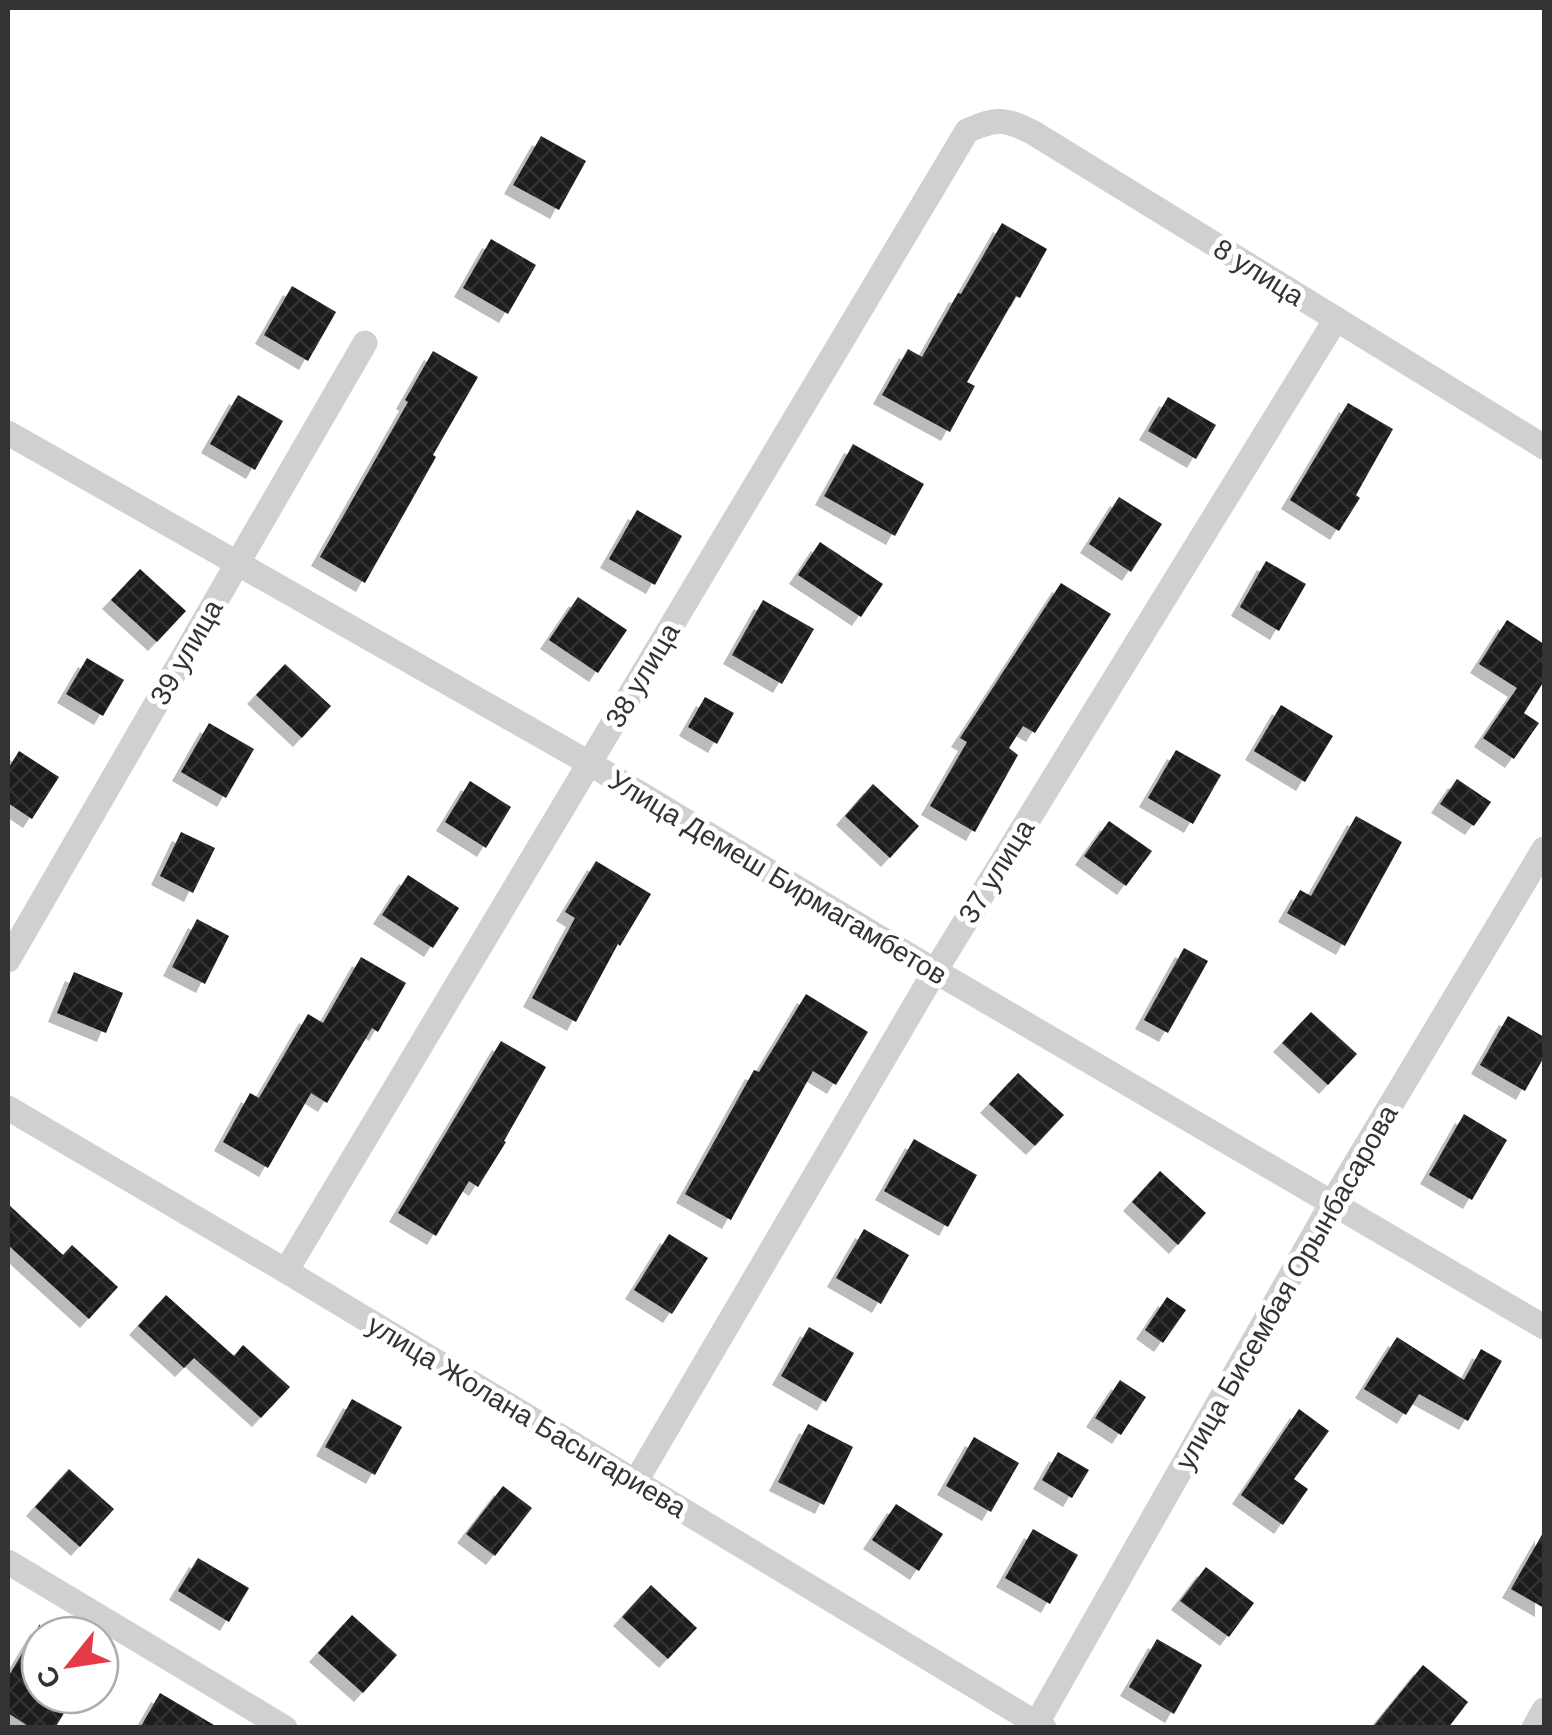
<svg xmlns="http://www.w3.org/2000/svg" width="1552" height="1735" viewBox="0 0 1552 1735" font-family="Helvetica,sans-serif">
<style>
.building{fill:url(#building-cross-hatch);filter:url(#shadow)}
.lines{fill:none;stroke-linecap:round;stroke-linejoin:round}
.minor{stroke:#d0d0d0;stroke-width:25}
.labels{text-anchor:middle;stroke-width:10;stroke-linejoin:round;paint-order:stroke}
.street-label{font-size:28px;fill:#333;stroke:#fff}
</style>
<defs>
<pattern id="building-cross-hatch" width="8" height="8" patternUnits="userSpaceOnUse" patternTransform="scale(2.5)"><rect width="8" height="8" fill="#1a1a1a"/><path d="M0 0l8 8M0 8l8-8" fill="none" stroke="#333"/></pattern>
<filter id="shadow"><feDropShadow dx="-9" dy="9" stdDeviation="0" flood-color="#0004"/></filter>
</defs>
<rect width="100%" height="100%" fill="#fff"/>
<g class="building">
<polygon points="541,136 586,161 559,210 513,185"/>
<polygon points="1002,223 1047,249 1020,298 1016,296 967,382 975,386 950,432 882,395 908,349 922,357 958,293 961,294"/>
<polygon points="491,239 536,265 508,314 463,288"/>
<polygon points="292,286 336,312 308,361 264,335"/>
<polygon points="433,351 478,377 433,455 436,457 365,583 320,557 408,402 405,400"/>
<polygon points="238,395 283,421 255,470 210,444"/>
<polygon points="1168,397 1216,425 1196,459 1148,431"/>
<polygon points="1348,403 1393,429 1356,495 1360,498 1339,531 1290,500"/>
<polygon points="853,444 924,484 895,536 824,496"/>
<polygon points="1119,497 1162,524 1131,572 1089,544"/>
<polygon points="637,510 682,536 655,585 609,559"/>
<polygon points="820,542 883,584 861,617 798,575"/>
<polygon points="1266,561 1306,584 1279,631 1240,607"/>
<polygon points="140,569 186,611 157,642 111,600"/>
<polygon points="1061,583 1111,614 1035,733 1023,726 1009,748 1018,755 975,832 930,806 967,742 960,738"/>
<polygon points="578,597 627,630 598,673 549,640"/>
<polygon points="763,600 814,629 782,684 732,655"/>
<polygon points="1507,620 1544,644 1544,681 1524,713 1539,723 1514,759 1483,738 1517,688 1479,664"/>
<polygon points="87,658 124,680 103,716 66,694"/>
<polygon points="285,664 331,706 302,738 256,695"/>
<polygon points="705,697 734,713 717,744 688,727"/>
<polygon points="1281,705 1333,736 1305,782 1254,751"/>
<polygon points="209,723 254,749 226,798 181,772"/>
<polygon points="1176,750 1221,775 1193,824 1148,798"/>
<polygon points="19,751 59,777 32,819 8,803 8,769"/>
<polygon points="1457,779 1491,802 1474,826 1440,804"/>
<polygon points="470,781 511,807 486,848 445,822"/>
<polygon points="873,784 919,826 890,858 845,816"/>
<polygon points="1356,816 1402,842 1345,946 1287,913 1300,890 1311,896"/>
<polygon points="1109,821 1152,851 1126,886 1084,856"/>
<polygon points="181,832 215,848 193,893 160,876"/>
<polygon points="596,861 651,894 620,946 618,944 576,1022 532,998 575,918 565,912"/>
<polygon points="408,875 459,908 433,948 382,915"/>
<polygon points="197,919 229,936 205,984 172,967"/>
<polygon points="1184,948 1208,961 1168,1033 1144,1020"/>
<polygon points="361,957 406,983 378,1032 372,1028 327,1103 311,1093 268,1168 223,1142 250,1093 259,1098 308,1014 323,1023"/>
<polygon points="74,972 123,993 106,1033 57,1013"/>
<polygon points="806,994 868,1032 836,1085 813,1071 731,1220 685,1194 754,1070 759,1072"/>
<polygon points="1311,1012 1357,1054 1328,1085 1282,1043"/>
<polygon points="1508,1016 1544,1037 1544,1057 1525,1091 1480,1065"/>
<polygon points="501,1041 546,1067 504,1141 506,1142 478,1187 469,1181 436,1236 398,1213"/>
<polygon points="1018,1073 1064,1115 1035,1146 989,1104"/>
<polygon points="1464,1114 1507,1140 1472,1200 1429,1175"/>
<polygon points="914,1139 977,1175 948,1227 884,1191"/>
<polygon points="1160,1171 1206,1213 1178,1245 1132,1202"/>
<polygon points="8,1204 63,1255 72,1245 118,1287 89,1319 8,1245"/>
<polygon points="864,1229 909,1255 881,1304 836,1278"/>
<polygon points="669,1234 708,1258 672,1314 634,1290"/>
<polygon points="166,1295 234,1356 243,1345 290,1387 261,1418 194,1358 184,1368 138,1326"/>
<polygon points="1167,1297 1186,1310 1163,1343 1145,1330"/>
<polygon points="809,1327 854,1353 826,1402 781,1376"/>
<polygon points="1397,1337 1464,1380 1481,1349 1502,1361 1468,1421 1419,1394 1406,1415 1364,1389"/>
<polygon points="1120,1380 1146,1397 1121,1435 1095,1418"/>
<polygon points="352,1399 402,1427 375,1475 325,1447"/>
<polygon points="1299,1409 1329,1431 1294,1479 1308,1489 1283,1525 1241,1495"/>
<polygon points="808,1424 853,1447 824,1505 778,1482"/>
<polygon points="974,1437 1019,1463 991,1512 946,1486"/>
<polygon points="1058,1452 1089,1470 1072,1498 1042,1480"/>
<polygon points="69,1469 114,1509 80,1547 35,1507"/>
<polygon points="503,1486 532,1508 495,1556 466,1534"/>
<polygon points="896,1504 943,1534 919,1571 872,1540"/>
<polygon points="1033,1529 1078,1555 1050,1604 1005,1578"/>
<polygon points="1544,1531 1544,1608 1511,1589"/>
<polygon points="198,1558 249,1588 229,1622 178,1591"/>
<polygon points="1206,1567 1254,1603 1229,1637 1180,1601"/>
<polygon points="651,1585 697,1628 668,1659 622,1617"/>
<polygon points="352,1615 397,1655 363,1693 318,1653"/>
<polygon points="40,1624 40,1695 75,1695 55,1728 31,1728 8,1713 8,1677"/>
<polygon points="1157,1639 1202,1665 1174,1714 1129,1687"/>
<polygon points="1423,1665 1468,1702 1448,1728 1372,1728"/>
<polygon points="160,1693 219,1728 140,1728"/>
</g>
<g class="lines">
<g class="minor">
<polyline points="8,433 589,763 935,971 1544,1327"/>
<polyline points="8,960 365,343"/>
<polyline points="8,1108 286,1271 1044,1728"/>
<path d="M286,1271L967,131C997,118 1003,118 1032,132L1544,447"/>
<polyline points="636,1481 935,971 1336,319"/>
<polyline points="8,1562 285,1728"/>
<polyline points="1034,1728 1332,1203 1544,849"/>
<polyline points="1534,1728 1544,1710"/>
</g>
</g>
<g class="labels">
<g class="street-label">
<text transform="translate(1259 272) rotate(32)" y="10">8 улица</text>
<text transform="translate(186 652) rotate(-60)" y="10">39 улица</text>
<text transform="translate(642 675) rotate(-59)" y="10">38 улица</text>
<text transform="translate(996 871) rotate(-58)" y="10">37 улица</text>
<text transform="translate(778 877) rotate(31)" y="10">Улица Демеш Бирмагамбетов</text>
<text transform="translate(1286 1287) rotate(-60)" y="10">улица Бисембая Орынбасарова</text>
<text transform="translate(527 1416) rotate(31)" y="10">улица Жолана Басыгариева</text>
</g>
</g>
<rect width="1552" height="1735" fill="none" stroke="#333333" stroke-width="20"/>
<g transform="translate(70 1665) rotate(240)"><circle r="48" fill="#ffffff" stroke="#adadad" stroke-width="2.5"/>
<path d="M0-8L18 38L0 25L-18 38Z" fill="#e63946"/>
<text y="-15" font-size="28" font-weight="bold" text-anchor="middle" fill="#333333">С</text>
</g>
</svg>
